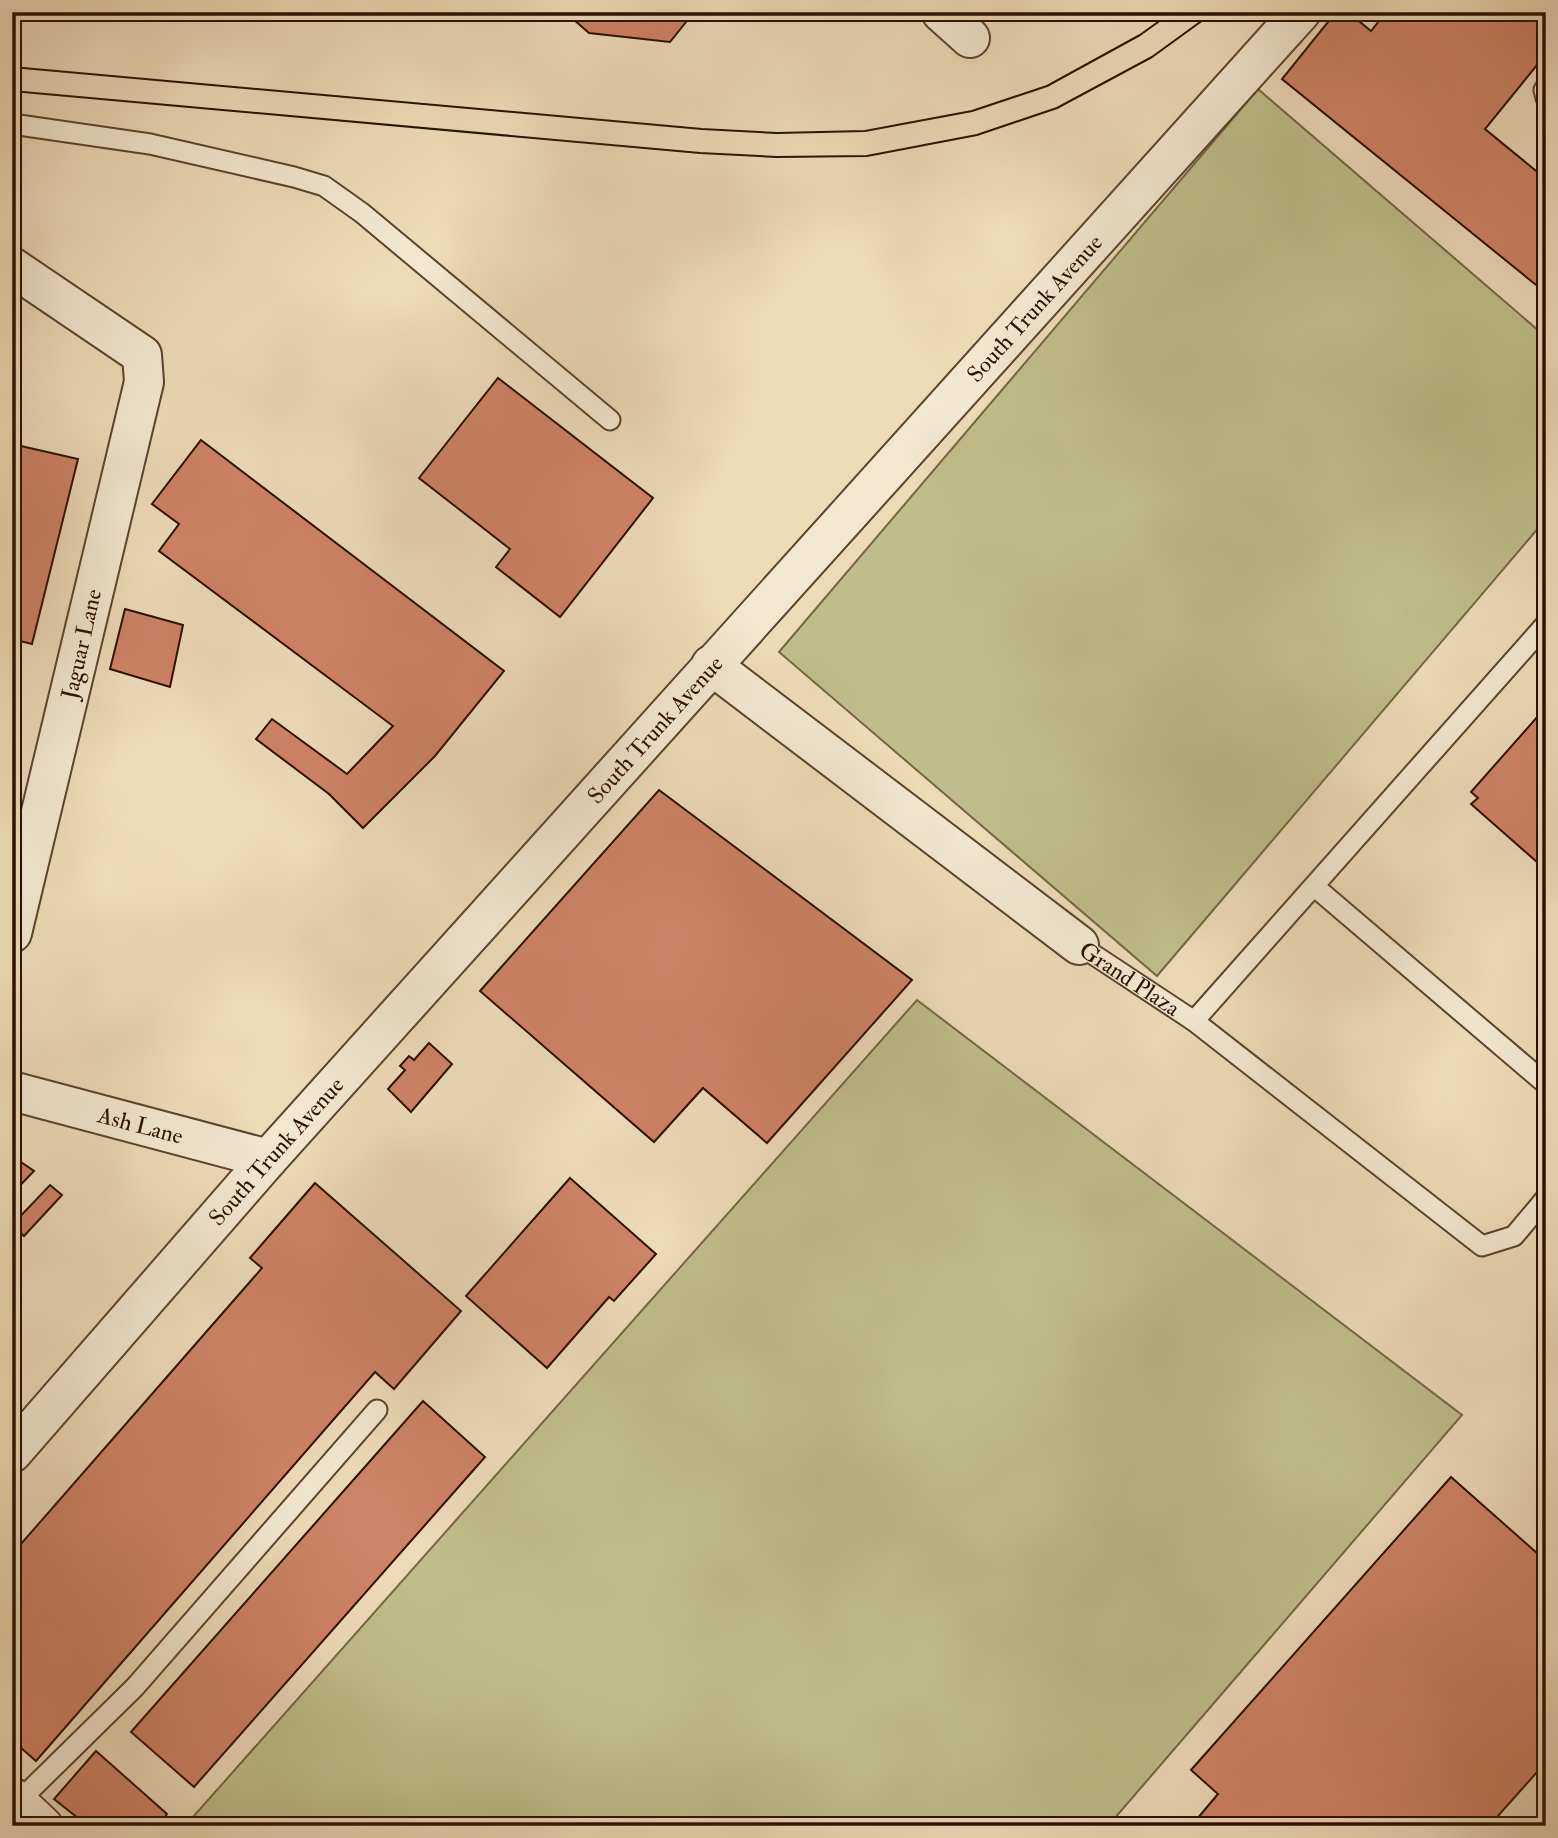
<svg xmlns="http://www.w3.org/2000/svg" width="1558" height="1838" viewBox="0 0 1558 1838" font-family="'IM FELL Double Pica',serif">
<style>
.green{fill:#bfbd89;stroke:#766645;stroke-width:2}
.building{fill:#cd8365;stroke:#2d0f01;stroke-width:2}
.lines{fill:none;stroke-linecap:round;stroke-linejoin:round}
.service-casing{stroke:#5d422e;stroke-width:23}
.minor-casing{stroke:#5d422e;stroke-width:42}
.service{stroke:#f3e7d0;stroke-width:19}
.minor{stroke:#f3e7d0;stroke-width:38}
.tram{stroke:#2d0f01;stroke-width:2}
.labels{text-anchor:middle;stroke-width:5;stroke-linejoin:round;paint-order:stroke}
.street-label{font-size:23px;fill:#2d0f01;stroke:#f3e7d0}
</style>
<rect width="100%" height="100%" fill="#eddab7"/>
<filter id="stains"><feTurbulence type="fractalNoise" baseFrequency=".00286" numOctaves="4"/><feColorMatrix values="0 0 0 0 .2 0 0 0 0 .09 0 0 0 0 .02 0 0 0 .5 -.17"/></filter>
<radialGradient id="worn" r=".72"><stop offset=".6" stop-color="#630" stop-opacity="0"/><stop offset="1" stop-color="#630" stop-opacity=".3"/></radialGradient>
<g class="green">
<polygon points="1258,89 1546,337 1546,519 1157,976 779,652"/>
<polygon points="917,1000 1462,1415 1108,1826 185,1826"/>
</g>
<g class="building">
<polygon points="565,12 694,12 670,42 589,33"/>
<polygon points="1336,12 1348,12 1371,31 1386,12 1546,12 1546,54 1485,129 1546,179 1546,293 1282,79"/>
<polygon points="498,378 653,498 560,617 496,567 510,549 419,478"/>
<polygon points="201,440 504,671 435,756 363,828 329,794 256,739 272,719 347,774 393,726 159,551 179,524 152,504"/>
<polygon points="12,444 78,459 32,644 12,639"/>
<polygon points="125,609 183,625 170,687 110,669"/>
<polygon points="1546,707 1546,870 1471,804 1478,798 1471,792"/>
<polygon points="659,790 912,980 767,1143 703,1088 654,1142 480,991"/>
<polygon points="429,1043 452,1064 411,1112 388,1089 405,1070 400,1066 409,1056 414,1060"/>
<polygon points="12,1156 34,1171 12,1194"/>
<polygon points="570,1178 656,1254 614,1301 609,1297 547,1368 466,1296"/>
<polygon points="315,1183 461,1311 394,1389 375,1372 36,1761 12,1740 12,1551 14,1552 262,1268 250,1258"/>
<polygon points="50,1185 62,1195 24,1236 12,1225"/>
<polygon points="423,1401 485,1457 194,1787 131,1732"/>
<polygon points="1451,1477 1546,1561 1546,1762 1489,1826 1191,1826 1218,1794 1191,1770"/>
<polygon points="96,1751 167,1814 158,1826 88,1826 54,1799"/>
</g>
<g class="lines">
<defs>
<g id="service">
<polyline points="1546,87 1544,90 1546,98"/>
<polyline points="12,124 150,144 294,177 324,186 362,213 610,420"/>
<polyline points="1315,887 1546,1084"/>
<path id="s1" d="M1079,945L1194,1021L1482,1246L1514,1236L1546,1198"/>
<polyline points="1194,1021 1546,624"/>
<polyline points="18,1802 135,1687 377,1410"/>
</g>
<g id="minor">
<polyline points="941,12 970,38"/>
<polyline points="12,267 142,355 144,382 12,933"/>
<polyline points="711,665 1079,945"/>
<path id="s2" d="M12,1091L268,1159"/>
<path id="s3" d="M12,1453L268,1159L1301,12"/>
<polyline points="12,1797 43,1826"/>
</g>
</defs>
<use href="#service" class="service-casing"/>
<use href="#minor" class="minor-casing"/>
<use href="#service" class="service"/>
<use href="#minor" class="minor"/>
<g class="tram">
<polyline points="12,67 702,129 777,133 865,131 972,111 1047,86 1140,35 1172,12"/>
<polyline points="12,91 700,153 776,157 867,156 977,135 1057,108 1152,57 1214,12"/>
</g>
</g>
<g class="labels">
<g class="street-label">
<text dy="8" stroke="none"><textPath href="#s3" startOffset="1535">South Trunk Avenue</textPath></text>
<text transform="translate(81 644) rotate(-77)" y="8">Jaguar Lane</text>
<text dy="8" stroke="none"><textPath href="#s3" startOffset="968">South Trunk Avenue</textPath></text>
<text dy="8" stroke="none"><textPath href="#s1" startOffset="61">Grand Plaza</textPath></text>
<text dy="8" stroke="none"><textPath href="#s2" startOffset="133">Ash Lane</textPath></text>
<text dy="8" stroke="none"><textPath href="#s3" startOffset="401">South Trunk Avenue</textPath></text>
</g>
</g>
<rect width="1558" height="1838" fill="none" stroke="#eddab7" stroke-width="42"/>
<rect x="14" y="14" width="1530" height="1810" fill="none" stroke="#2d0f01" stroke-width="3.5"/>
<rect x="21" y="21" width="1516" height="1796" fill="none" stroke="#2d0f01" stroke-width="2"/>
<rect width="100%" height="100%" filter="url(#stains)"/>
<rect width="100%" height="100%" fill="url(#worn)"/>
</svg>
